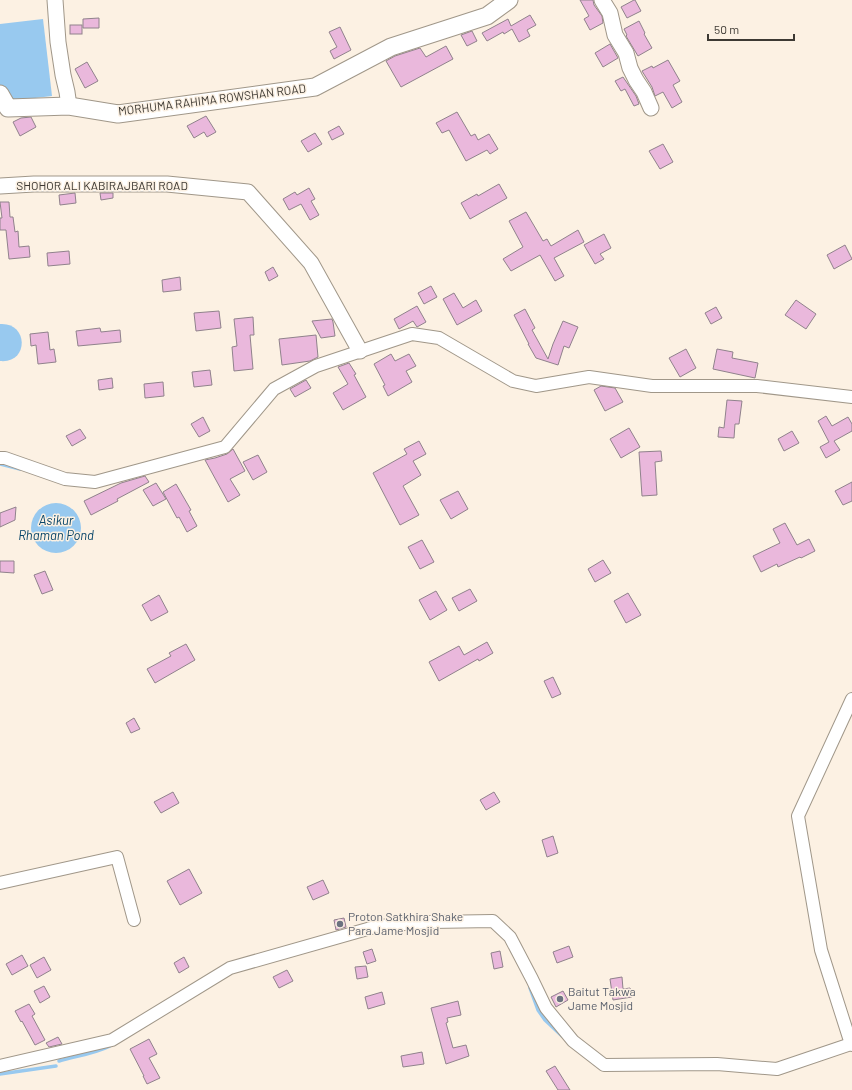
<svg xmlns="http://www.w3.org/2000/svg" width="852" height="1090" viewBox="0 0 852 1090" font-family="Barlow,sans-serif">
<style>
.water{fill:#98c9ef}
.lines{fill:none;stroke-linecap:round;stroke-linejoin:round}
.stream{stroke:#98c9ef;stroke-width:3.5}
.building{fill:#eab8dc;stroke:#90828c}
.minor-casing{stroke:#a09789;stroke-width:14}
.tertiary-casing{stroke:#a09789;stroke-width:17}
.secondary-casing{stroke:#a09789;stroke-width:19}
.minor{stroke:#fff;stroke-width:12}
.tertiary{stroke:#fff;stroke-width:15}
.secondary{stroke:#fff;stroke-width:17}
.worship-dot{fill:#6b7280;stroke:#fcf1e3;stroke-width:1.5}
.labels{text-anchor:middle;stroke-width:3;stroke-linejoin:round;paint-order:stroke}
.street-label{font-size:12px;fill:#3d3933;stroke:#fcf1e3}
.worship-label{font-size:12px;fill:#5b616d;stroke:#fcf1e3;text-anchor:start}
.water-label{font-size:13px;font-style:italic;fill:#084569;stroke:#fcf1e3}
</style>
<rect width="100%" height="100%" fill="#fcf1e3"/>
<g class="water">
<polygon points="43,19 52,96 2,102 0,88 0,24"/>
<path d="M0,324C29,322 29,364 0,361Z"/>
<circle cx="56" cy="528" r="25"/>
</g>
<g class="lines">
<g class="stream">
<polyline points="0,464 20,469"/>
<polyline points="530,988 538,1010 545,1020 562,1036"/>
<path d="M59,1061C76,1056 94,1054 110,1046"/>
<polyline points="0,1074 56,1066"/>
</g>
</g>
<g class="building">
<polygon points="580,0 593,0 594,5 602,16 603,23 590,30 584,19 589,16"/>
<polygon points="634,0 635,0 641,11 627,18 621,7"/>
<polygon points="530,15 536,25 527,30 530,36 519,42 512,29 504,34 503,32 487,41 482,33 508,19 511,26"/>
<polygon points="99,18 99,28 83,28 83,19"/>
<polygon points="639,21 645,33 644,34 652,48 638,56 626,36 627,35 624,29"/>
<rect x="70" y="25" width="12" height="9"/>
<polygon points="340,27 351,50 334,59 330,51 337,47 329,32"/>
<polygon points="472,31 477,41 467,46 461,35"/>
<polygon points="610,44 618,58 603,67 595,53"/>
<polygon points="446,46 453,59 401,87 386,61 395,56 420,48 426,57"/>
<polygon points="668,60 680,81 673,85 682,102 672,108 663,92 655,96 652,87 642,71 652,66 653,68"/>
<polygon points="87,62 98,81 85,88 75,69"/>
<polygon points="623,77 636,96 639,104 634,106 625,89 621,91 615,81"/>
<polygon points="457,112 471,136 475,134 478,140 489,134 498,149 490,154 487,150 466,161 449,130 442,133 436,123"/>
<polygon points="206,116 216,132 207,137 204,132 194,138 187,126"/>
<polygon points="31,117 36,127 20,136 13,122 21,118"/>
<polygon points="339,126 344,134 332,140 328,132"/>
<polygon points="315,133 322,144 308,152 301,141"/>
<polygon points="663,144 673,162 660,169 649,151"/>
<polygon points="499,184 507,198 470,219 461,203 477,194 478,196"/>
<polygon points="309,188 315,199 311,201 319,215 310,220 301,204 289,210 283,199 295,192 297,195"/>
<polygon points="75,193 76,203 60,205 59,195"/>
<polygon points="100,193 113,193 113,198 101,200"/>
<polygon points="0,202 9,202 10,217 13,217 15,232 18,231 19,247 29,246 30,257 9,259 6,230 0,230 0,218 2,218"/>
<polygon points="526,212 543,241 547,239 551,246 578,230 584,242 554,258 564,276 555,281 540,255 511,271 503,259 523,247 509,221"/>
<polygon points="604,234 611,248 600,254 604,259 595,264 584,245"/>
<polygon points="845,245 852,259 834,269 827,255"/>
<polygon points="69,251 70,264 48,266 47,253"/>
<polygon points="273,267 278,276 269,281 265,272"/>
<polygon points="180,277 181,290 163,292 162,280"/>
<polygon points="431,286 437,297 424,304 418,293"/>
<polygon points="454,293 463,308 476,300 482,311 457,325 443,299"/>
<polygon points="796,300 816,314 806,329 785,315"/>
<polygon points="417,306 426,322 417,327 413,321 399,329 394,319"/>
<polygon points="716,307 722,318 711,324 705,313"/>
<polygon points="525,309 535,328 532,330 548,359 553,344 563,321 578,327 569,348 564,346 558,365 536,358 528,344 529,344 514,315"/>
<polygon points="219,311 221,328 196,331 194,313"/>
<polygon points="253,317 254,335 250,335 253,369 234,371 232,347 237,346 234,319"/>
<polygon points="332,319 333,322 335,336 321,338 312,321"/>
<polygon points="100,328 101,332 120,330 121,342 78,346 76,331"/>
<polygon points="48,332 50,350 54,349 56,362 38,364 36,345 31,346 30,334"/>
<polygon points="316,335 318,357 310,361 282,365 279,339"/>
<polygon points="686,349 696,368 680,377 669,358"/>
<polygon points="717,349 733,352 732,358 758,363 755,378 713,369"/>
<polygon points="391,354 395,361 409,354 416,366 406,371 412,382 388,396 383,386 385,385 374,364"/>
<polygon points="349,363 356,374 354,375 366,397 343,410 333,393 348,384 338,367"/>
<polygon points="210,370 212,385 194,387 192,372"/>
<polygon points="112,378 113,388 99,390 98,380"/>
<polygon points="306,380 311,388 295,397 290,389"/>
<polygon points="163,382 164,396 145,398 144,384"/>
<polygon points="601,386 615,388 623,402 605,411 594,390"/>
<polygon points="727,400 742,401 739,424 735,424 734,438 718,437 719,427 724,428"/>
<polygon points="826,416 832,426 848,417 852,424 852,431 834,441 840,450 826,458 820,447 829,442 818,421"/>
<polygon points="203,417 210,431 199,437 191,424"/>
<polygon points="629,428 640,447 621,458 610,439"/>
<polygon points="80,429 86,438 72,446 66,436"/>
<polygon points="792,431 799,443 784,451 778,439"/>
<polygon points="419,441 426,454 413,461 421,475 403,486 419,515 400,525 373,473 407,454 404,449"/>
<polygon points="233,449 245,471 230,479 240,495 228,502 205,460 215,458 227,454"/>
<polygon points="661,451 662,461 655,462 657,495 642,496 639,452"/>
<polygon points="258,455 267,472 253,480 243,462"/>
<polygon points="145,476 149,482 117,499 118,501 91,515 84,501 121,483"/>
<polygon points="852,482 852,501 843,505 835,491"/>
<polygon points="156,483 166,499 153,506 143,490"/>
<polygon points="176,484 191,510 189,511 197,526 187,532 179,517 177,518 163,492"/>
<polygon points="458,491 468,509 451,519 440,500"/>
<polygon points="16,507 15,520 0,527 0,513"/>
<polygon points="785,523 797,545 809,539 815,551 801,558 800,557 778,567 777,564 761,572 753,556 780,543 773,529"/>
<polygon points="422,540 434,562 420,569 408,547"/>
<polygon points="603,560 611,573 595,582 588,569"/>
<polygon points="0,561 14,561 14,573 0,572"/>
<polygon points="45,571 53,590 42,594 34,575"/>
<polygon points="470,589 477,601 459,611 452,598"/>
<polygon points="436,591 447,610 430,620 419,600"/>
<polygon points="628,593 641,615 626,623 614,601"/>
<polygon points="159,595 168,612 151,621 142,605"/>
<polygon points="487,642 493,653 479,661 478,659 439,681 429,662 459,646 464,655"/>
<polygon points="186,644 195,660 155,683 147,669 171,656 169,653"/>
<polygon points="553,677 561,694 552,698 544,681"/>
<polygon points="134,718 140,729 131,733 126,723"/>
<polygon points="173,792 179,803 161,813 154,802"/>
<polygon points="494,792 500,802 486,810 480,800"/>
<polygon points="553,836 558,853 547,857 542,840"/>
<polygon points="189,869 202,893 180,905 167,881"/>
<polygon points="323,880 329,893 313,900 307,887"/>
<polygon points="344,918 346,927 336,930 334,920"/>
<polygon points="569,946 573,957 557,963 553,952"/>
<polygon points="372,949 376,961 367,964 363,952"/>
<polygon points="500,951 503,967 494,969 491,953"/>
<polygon points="22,955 28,966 12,975 6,964"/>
<polygon points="44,957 51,970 37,978 30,965"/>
<polygon points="184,957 189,967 179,973 174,963"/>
<polygon points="366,966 368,977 357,979 355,967"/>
<polygon points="287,970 293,981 279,988 273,977"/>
<polygon points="622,977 623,989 630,988 632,997 613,1000 610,979"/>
<polygon points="44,986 50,997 40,1003 34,991"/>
<polygon points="563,991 568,1000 556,1007 551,997"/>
<polygon points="382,992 385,1004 368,1009 365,997"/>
<polygon points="458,1001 461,1015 447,1018 448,1022 446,1023 453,1048 466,1045 469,1056 446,1064 431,1008"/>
<polygon points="29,1004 35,1014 32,1016 45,1040 35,1045 22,1021 21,1022 15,1011"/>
<polygon points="58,1037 62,1044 49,1047 46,1043"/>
<polygon points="149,1039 157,1054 149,1058 160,1078 147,1084 143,1076 144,1076 130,1049"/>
<polygon points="422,1052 424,1064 403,1067 401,1056"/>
<polygon points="555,1066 570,1090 558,1090 546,1071"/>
</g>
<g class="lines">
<defs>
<g id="minor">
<polyline points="0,458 5,458 65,479 95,482 225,447 274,389 316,366 412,334 439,338 513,381 536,386 589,377 652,386 757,386 852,397"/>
<polyline points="0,883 117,857 134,920"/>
<polyline points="851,1044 821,950 798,816 852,699"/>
<polyline points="0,1066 112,1040 230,968 378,926 431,922 493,921 510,937 532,979 546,1008 573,1041 604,1065 717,1064 777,1069 851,1044 852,1045"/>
</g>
<g id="tertiary">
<polyline points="55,0 58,42 63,75 67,92 69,106"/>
<polyline points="602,0 610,13 615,35 626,53 630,68 636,80 644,92 651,108"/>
<polyline points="0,186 34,184 167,184 248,192 311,263 360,351"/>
</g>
<polyline id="secondary" points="0,94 8,108 69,106 118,114 315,87 391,47 487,16 509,0"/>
</defs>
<use href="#minor" class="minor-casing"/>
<use href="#tertiary" class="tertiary-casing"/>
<use href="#secondary" class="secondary-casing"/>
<use href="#minor" class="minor"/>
<use href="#tertiary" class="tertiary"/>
<use href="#secondary" class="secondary"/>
</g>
<g class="worship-dot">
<circle cx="340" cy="924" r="4"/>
<circle cx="560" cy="999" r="4"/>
</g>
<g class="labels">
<g class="street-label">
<text transform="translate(212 100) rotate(-7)" y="4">MORHUMA RAHIMA ROWSHAN ROAD</text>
<text x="102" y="190">SHOHOR ALI KABIRAJBARI ROAD</text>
</g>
<g class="worship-label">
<text x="348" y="921">Proton Satkhira Shake<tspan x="348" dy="14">Para Jame Mosjid</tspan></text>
<text x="568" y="996">Baitut Takwa<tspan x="568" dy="14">Jame Mosjid</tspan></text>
</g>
<g class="water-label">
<text x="56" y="525">Asikur<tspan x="56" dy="15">Rhaman Pond</tspan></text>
</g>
</g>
<path d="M708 34v6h86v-6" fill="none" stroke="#3d3933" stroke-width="2"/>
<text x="714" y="34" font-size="12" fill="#3d3933" stroke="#fcf1e3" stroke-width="3" paint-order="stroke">50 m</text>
</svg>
